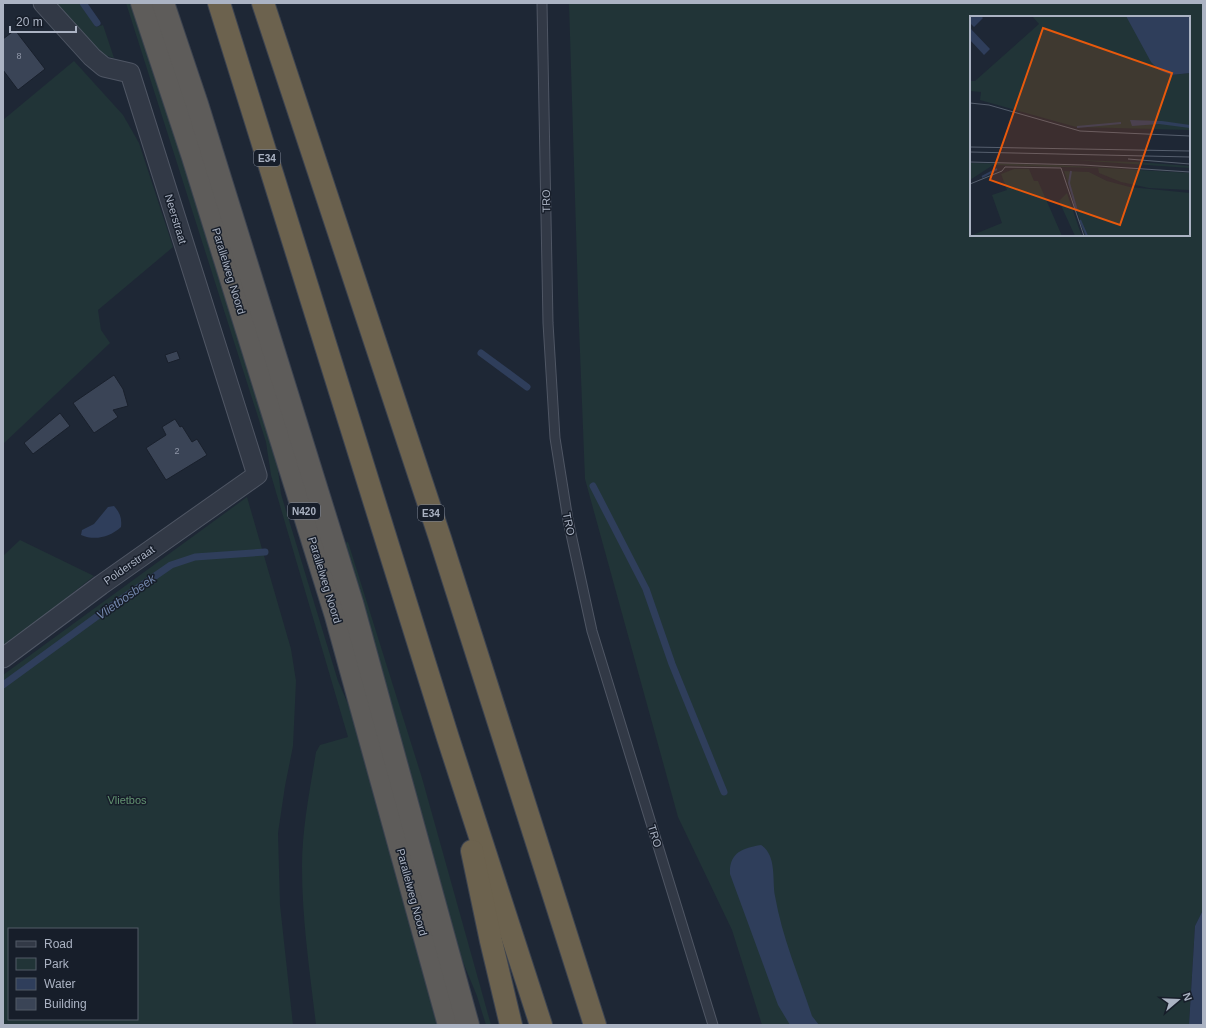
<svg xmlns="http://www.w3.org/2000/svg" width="1206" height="1028" viewBox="0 0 1206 1028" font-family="Arial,sans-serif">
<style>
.green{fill:#213437;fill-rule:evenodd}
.water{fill:#2f3e5b}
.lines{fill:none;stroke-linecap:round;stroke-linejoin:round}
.stream{stroke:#2f3e5b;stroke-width:7}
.building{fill:#3a4456;stroke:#19202c}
.service-casing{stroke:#4f5664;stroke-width:11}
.minor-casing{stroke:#4f5664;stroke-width:21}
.trunk-casing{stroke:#3c4350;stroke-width:24}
.motorway-casing{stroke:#3c4350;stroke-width:24}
.service{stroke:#323946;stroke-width:9}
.minor{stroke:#323946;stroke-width:19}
.trunk{stroke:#5e5c5a;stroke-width:22}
.motorway{stroke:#6c624e;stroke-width:22}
.labels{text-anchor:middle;stroke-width:3;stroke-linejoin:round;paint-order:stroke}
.number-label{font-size:9px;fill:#8f97a8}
.shield{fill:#171e2a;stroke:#7f8695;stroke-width:1}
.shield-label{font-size:10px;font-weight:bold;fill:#abb3c3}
.street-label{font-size:11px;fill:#abb3c3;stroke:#171e2a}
.park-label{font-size:11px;fill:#639371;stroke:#171e2a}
.water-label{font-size:12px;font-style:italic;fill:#7387ac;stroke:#171e2a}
.inset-river{fill:none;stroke:#2f3e5b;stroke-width:2}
.inset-road{fill:none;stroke:#565f6e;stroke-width:1}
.view{fill:#e8590c;fill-opacity:0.15;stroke:#e8590c;stroke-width:2}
.inset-edge{fill:none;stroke:#abb3c3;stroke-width:2}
</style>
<rect width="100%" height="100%" fill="#1e2735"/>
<g class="green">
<polygon points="52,3 79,3 96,27 103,25 114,58 101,54"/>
<path d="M126,3H133L275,447L281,494L338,681L355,720L438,1025H316C310,973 302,920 302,867C302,828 310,790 316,752L320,745L348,737L271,475L266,442Z"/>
<path d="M569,3H1203V910L1195,926L1189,1025H762L732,930L678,817L585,479L579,327ZM971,17H1189V235H971Z"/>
<polygon points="74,61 123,115 139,143 173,247 98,310 101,330 110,343 3,444 3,120"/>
<path d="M247,497L291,649L296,681L293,746L285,786L278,833L280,905L293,1025H3V675ZM9,929H137V1019H9Z"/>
<polygon points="20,540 94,576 3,648 3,556"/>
<polygon points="348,542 422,778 491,1025 486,1025 477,996 456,945 382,669 345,543"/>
</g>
<g class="water">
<path d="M114,506C120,513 122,518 121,527C110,537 95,541 81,535L82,530L94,524L108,507Z"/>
<path d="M761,845C777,855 772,880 775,896C782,937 799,976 812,1016L819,1025H790L778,1005L730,874C729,853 742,848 761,845Z"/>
<polygon points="1203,910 1203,1025 1189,1025 1195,926"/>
</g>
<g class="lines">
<g class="stream">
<polyline points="83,3 97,23"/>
<polyline points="481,353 527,387"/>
<polyline points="593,486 646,589 672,664 724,792"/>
<polyline points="3,685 103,612 171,565 195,557 265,552"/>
</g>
</g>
<g class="building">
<polygon points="15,30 45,69 18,90 3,70 3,39"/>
<polygon points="177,351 180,359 168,363 165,355"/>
<polygon points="114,375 123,389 128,406 113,410 118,417 94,433 73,403"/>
<polygon points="60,413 70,426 33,454 24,443"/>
<polygon points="175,419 180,427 182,426 192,442 197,439 207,455 166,480 146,448 166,435 162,427"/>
</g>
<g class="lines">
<defs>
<polyline id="service" points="542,3 548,323 555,438 568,520 592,631 713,1025"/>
<polyline id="minor" points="3,658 101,585 257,475 130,73 104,67 92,57 43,3"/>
<g id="trunk">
<polyline points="142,3 193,157 336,616 449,1025"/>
<polyline points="163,3 197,104 352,603 468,1025"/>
</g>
<g id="motorway">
<polyline points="219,3 448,738 541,1025"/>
<polyline points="263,3 440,538 595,1025"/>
<polyline points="472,851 491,941 511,1025"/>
</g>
</defs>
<use href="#service" class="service-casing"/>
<use href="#minor" class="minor-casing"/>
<use href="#trunk" class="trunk-casing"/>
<use href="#motorway" class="motorway-casing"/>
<use href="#service" class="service"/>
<use href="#minor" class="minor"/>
<use href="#trunk" class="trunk"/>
<use href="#motorway" class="motorway"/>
</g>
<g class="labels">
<g class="number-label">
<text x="19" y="59">8</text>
<text x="177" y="454">2</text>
</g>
<g class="shield">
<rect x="254" y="150" width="26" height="16" rx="3"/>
<rect x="288" y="503" width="32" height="16" rx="3"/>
<rect x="418" y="505" width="26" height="16" rx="3"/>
</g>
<g class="shield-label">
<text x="267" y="162">E34</text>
<text x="304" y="515">N420</text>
<text x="431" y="517">E34</text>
</g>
<g class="street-label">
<text transform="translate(546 201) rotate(-91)" y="4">TRO</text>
<text transform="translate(176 219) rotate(73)" y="4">Neerstraat</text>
<text transform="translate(229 271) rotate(73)" y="4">Parallelweg Noord</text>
<text transform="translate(569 524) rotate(79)" y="4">TRO</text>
<text transform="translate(129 565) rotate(-35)" y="4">Polderstraat</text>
<text transform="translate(325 580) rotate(73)" y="4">Parallelweg Noord</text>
<text transform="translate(655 836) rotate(73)" y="4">TRO</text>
<text transform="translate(412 892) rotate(75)" y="4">Parallelweg Noord</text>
</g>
<g class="park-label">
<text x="127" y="804">Vlietbos</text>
</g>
<g class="water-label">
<text transform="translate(126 597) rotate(-35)" y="4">Vlietbosbeek</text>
</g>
</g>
<g transform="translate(970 16)">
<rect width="220" height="220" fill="#1e2735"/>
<path d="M62,0H156L201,59L220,57V114L106,111L10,84L11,76L0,75V65H5L69,8ZM104,144L167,146L220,150V152ZM0,147L86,149L220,157V174L179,172L151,166L129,157L128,152L23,149L0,164ZM44,153H59L64,165H68L92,220H0L32,207L22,179L37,174L31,158ZM94,155L119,156L137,165L160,171L220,177V220H115ZM97,177L111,218L112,220H105L89,185Z" fill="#213437"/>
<path d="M0,0H11L13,2L4,11L0,7ZM156,0H220V57L201,59L189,54L181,46ZM0,12L20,33L14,39L0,24ZM160,104L192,105L220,109V112L189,108L162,110Z" fill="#2f3e5b"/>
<path class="inset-river" d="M107,111L151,107M101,155L99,167L107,195M12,161L27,153M110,204L117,220"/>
<path class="inset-road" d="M0,87L19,89L110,115L220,120M0,131L220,135M0,136L220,141M158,143L220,148M0,146L113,149L220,156M0,168L32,155L35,151L91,152L114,220"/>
<path class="view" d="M73,12L202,57L150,209L20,164Z"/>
<rect width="220" height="220" class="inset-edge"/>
</g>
<rect width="1206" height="1028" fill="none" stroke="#abb3c3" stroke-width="8"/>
<rect x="8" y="928" width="130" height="92" fill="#171e2a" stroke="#525a67"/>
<rect x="16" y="941" width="20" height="6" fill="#323946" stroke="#525a67"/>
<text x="44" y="948" font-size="12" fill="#abb3c3">Road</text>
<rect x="16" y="958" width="20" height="12" fill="#213437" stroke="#525a67"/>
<text x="44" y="968" font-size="12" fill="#abb3c3">Park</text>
<rect x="16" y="978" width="20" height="12" fill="#2f3e5b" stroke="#525a67"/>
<text x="44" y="988" font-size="12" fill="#abb3c3">Water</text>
<rect x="16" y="998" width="20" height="12" fill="#3a4456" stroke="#525a67"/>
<text x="44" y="1008" font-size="12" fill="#abb3c3">Building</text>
<g transform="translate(1178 1000) rotate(71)" stroke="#171e2a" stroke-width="3" paint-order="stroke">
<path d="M0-3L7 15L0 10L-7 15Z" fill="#abb3c3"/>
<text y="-6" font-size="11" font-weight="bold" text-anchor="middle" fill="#abb3c3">N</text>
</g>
<path d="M10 26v6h66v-6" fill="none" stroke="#abb3c3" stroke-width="2"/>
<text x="16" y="26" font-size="12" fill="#abb3c3" stroke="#171e2a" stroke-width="3" paint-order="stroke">20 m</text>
</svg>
